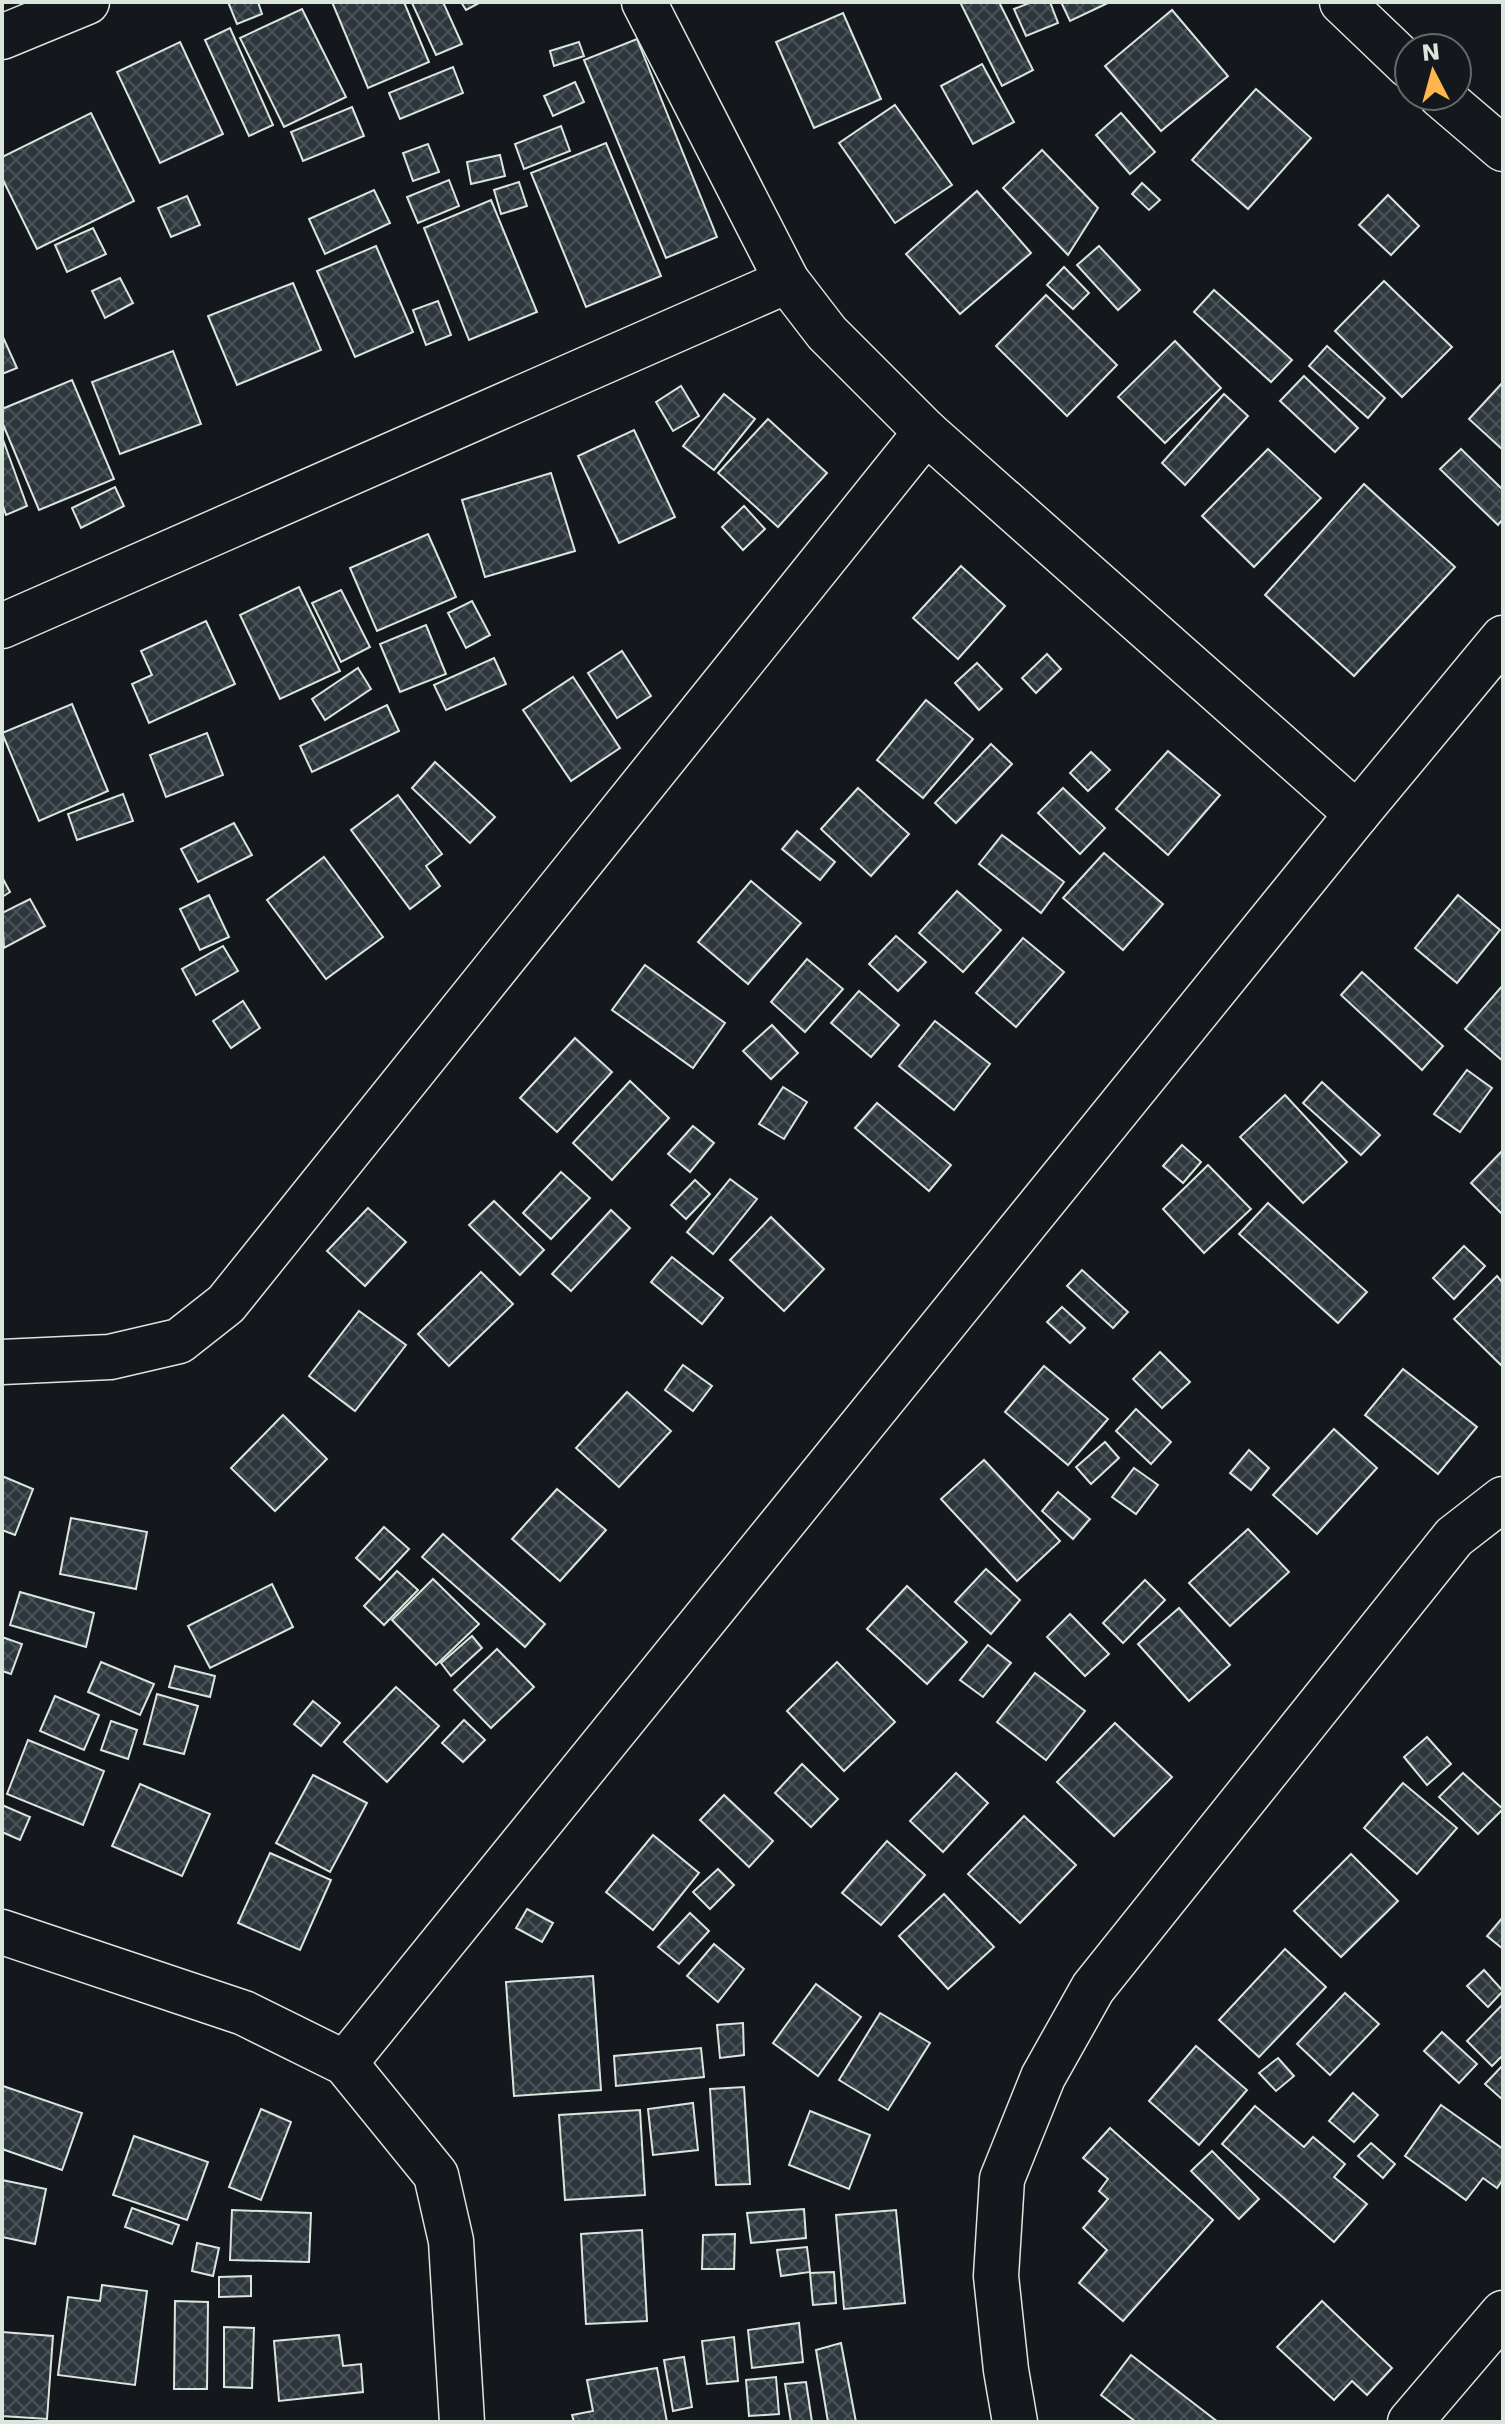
<svg xmlns="http://www.w3.org/2000/svg" width="1505" height="2424" viewBox="0 0 1505 2424" font-family="'DejaVu Sans',sans-serif">
<style>
.building{fill:url(#building-cross-hatch);stroke:#d8e6dc;stroke-width:2}
.lines{fill:none;stroke-linecap:round;stroke-linejoin:round}
.minor-casing{stroke:#d8e6dc;stroke-width:47}
.minor{stroke:#14181c;stroke-width:44}
</style>
<defs>
<pattern id="building-cross-hatch" width="8" height="8" patternUnits="userSpaceOnUse" patternTransform="scale(2)"><rect width="8" height="8" fill="#2c363c"/><path d="M0 0l8 8M0 8l8-8" fill="none" stroke="#4a5358"/></pattern>
</defs>
<rect width="100%" height="100%" fill="#14181c"/>
<g class="building">
<polygon points="228,2 258,2 262,14 237,24"/>
<polygon points="332,2 404,2 429,62 368,88"/>
<polygon points="416,2 443,2 462,44 436,55 412,3"/>
<polygon points="461,2 481,2 466,10"/>
<polygon points="960,2 999,2 1033,70 1002,86"/>
<polygon points="1032,2 1050,2 1058,23 1026,36 1014,9"/>
<polygon points="1061,2 1110,2 1070,21"/>
<polygon points="302,9 346,97 284,127 240,38"/>
<polygon points="1172,10 1228,76 1161,131 1105,66"/>
<polygon points="843,13 881,99 814,128 776,42"/>
<polygon points="230,28 273,125 249,136 205,40"/>
<polygon points="637,39 717,237 666,258 584,60"/>
<polygon points="180,42 223,134 160,163 117,72"/>
<polygon points="579,42 584,56 554,66 550,51"/>
<polygon points="982,64 1014,122 973,144 941,86"/>
<polygon points="453,67 463,93 400,119 389,93"/>
<polygon points="575,82 584,102 553,116 544,96"/>
<polygon points="1256,89 1311,138 1248,209 1192,160"/>
<polygon points="895,105 952,185 895,223 839,143"/>
<polygon points="352,107 364,136 303,161 291,132"/>
<polygon points="91,113 134,201 37,249 2,178 2,157"/>
<polygon points="1121,113 1155,152 1130,174 1096,135"/>
<polygon points="561,126 570,151 524,169 515,144"/>
<polygon points="606,143 661,276 586,307 531,173"/>
<polygon points="428,144 439,172 413,181 403,153"/>
<polygon points="1042,150 1098,208 1068,255 1003,188"/>
<polygon points="500,155 505,176 471,184 467,162"/>
<polygon points="449,180 459,206 418,223 407,197"/>
<polygon points="519,182 527,206 501,214 494,190"/>
<polygon points="1142,183 1160,200 1149,210 1132,194"/>
<polygon points="374,190 390,223 325,254 309,219"/>
<polygon points="977,191 1031,253 960,314 906,254"/>
<polygon points="1388,195 1419,226 1391,255 1359,225"/>
<polygon points="187,196 200,225 171,237 158,208"/>
<polygon points="491,200 537,312 469,340 424,228"/>
<polygon points="93,228 106,254 67,272 55,245"/>
<polygon points="376,246 413,332 355,357 317,271"/>
<polygon points="1099,246 1140,290 1118,310 1077,265"/>
<polygon points="1064,267 1089,293 1073,309 1047,285"/>
<polygon points="120,278 133,303 105,318 92,291"/>
<polygon points="1384,281 1452,347 1402,397 1335,331"/>
<polygon points="293,283 321,350 237,385 208,316"/>
<polygon points="1214,290 1292,360 1271,382 1194,312"/>
<polygon points="1046,295 1117,365 1067,416 996,346"/>
<polygon points="438,301 451,335 426,345 413,310"/>
<polygon points="2,335 17,368 2,374"/>
<polygon points="1175,341 1221,388 1165,443 1118,397"/>
<polygon points="1327,346 1385,398 1368,418 1309,366"/>
<polygon points="173,351 201,424 120,454 92,382"/>
<polygon points="1304,376 1358,428 1335,452 1280,401"/>
<polygon points="72,380 114,479 39,510 2,422 2,409"/>
<polygon points="1503,382 1503,450 1469,419"/>
<polygon points="681,386 699,416 673,431 656,402"/>
<polygon points="724,394 755,419 714,470 683,446"/>
<polygon points="1224,394 1248,416 1185,485 1162,463"/>
<polygon points="768,419 827,473 778,527 718,473"/>
<polygon points="634,430 675,517 619,543 578,456"/>
<polygon points="2,437 27,506 6,515 2,503"/>
<polygon points="1268,449 1321,498 1254,567 1202,516"/>
<polygon points="1461,449 1503,490 1503,519 1498,525 1440,469"/>
<polygon points="551,473 575,551 485,577 462,500"/>
<polygon points="1364,484 1455,567 1354,676 1265,595"/>
<polygon points="115,487 124,506 81,528 72,508"/>
<polygon points="744,506 765,529 743,550 722,527"/>
<polygon points="428,534 456,597 377,631 350,568"/>
<polygon points="961,566 1005,606 958,659 913,618"/>
<polygon points="299,587 340,671 280,699 240,615"/>
<polygon points="341,590 370,647 341,662 312,603"/>
<polygon points="472,601 490,635 466,648 448,613"/>
<polygon points="206,621 235,684 149,723 132,684 152,675 141,651"/>
<polygon points="426,625 446,674 400,692 380,644"/>
<polygon points="622,651 651,696 617,718 588,673"/>
<polygon points="1047,654 1061,669 1036,693 1022,678"/>
<polygon points="494,658 506,684 446,710 434,685"/>
<polygon points="977,663 1002,689 979,710 955,683"/>
<polygon points="358,668 371,689 325,720 312,699"/>
<polygon points="573,677 620,748 571,781 523,710"/>
<polygon points="926,700 973,739 923,798 877,760"/>
<polygon points="72,704 108,791 39,821 2,733"/>
<polygon points="387,705 399,731 312,772 300,746"/>
<polygon points="207,733 223,775 166,797 150,755"/>
<polygon points="991,744 1012,764 956,823 935,803"/>
<polygon points="1168,751 1220,795 1168,855 1116,809"/>
<polygon points="1091,752 1110,770 1088,791 1070,773"/>
<polygon points="435,762 495,817 470,843 412,788"/>
<polygon points="858,788 909,834 871,876 821,829"/>
<polygon points="1063,788 1105,828 1080,854 1038,813"/>
<polygon points="123,794 133,821 77,840 68,814"/>
<polygon points="398,795 442,854 426,866 440,886 410,909 351,830"/>
<polygon points="234,823 252,855 198,882 181,849"/>
<polygon points="797,831 835,862 820,880 782,849"/>
<polygon points="1002,835 1064,882 1041,913 979,864"/>
<polygon points="1104,853 1163,904 1123,950 1063,898"/>
<polygon points="324,857 383,937 326,979 267,900"/>
<polygon points="2,877 10,892 2,897"/>
<polygon points="751,881 801,923 748,984 698,942"/>
<polygon points="957,891 1001,930 963,972 919,933"/>
<polygon points="209,895 229,937 200,950 180,909"/>
<polygon points="1458,895 1500,930 1457,983 1415,948"/>
<polygon points="30,899 45,926 4,948 2,913"/>
<polygon points="896,936 926,962 898,991 869,964"/>
<polygon points="1023,938 1064,972 1016,1027 976,993"/>
<polygon points="223,946 238,971 196,995 182,969"/>
<polygon points="807,959 843,989 805,1032 771,1002"/>
<polygon points="645,965 725,1023 693,1068 612,1010"/>
<polygon points="1362,972 1443,1046 1422,1070 1341,995"/>
<polygon points="1503,985 1503,1061 1465,1029"/>
<polygon points="859,991 899,1025 871,1057 831,1023"/>
<polygon points="243,1001 260,1028 231,1048 213,1021"/>
<polygon points="935,1021 990,1064 954,1110 899,1066"/>
<polygon points="772,1025 798,1053 771,1079 743,1051"/>
<polygon points="575,1038 612,1072 557,1132 520,1098"/>
<polygon points="1467,1070 1492,1088 1460,1132 1434,1114"/>
<polygon points="630,1081 669,1118 612,1180 573,1143"/>
<polygon points="1322,1082 1380,1135 1361,1155 1303,1103"/>
<polygon points="783,1087 807,1102 784,1139 759,1124"/>
<polygon points="1285,1095 1347,1162 1303,1203 1240,1137"/>
<polygon points="877,1103 951,1165 929,1191 855,1128"/>
<polygon points="693,1126 714,1143 690,1172 668,1154"/>
<polygon points="1182,1145 1201,1162 1183,1183 1163,1166"/>
<polygon points="1503,1150 1503,1214 1502,1214 1471,1183"/>
<polygon points="1208,1165 1251,1209 1204,1253 1163,1209"/>
<polygon points="561,1172 590,1198 551,1239 523,1213"/>
<polygon points="730,1179 757,1199 713,1254 687,1232"/>
<polygon points="695,1180 710,1194 686,1219 671,1205"/>
<polygon points="494,1201 544,1250 520,1275 469,1225"/>
<polygon points="1268,1203 1367,1292 1338,1323 1239,1234"/>
<polygon points="368,1208 406,1242 365,1286 327,1251"/>
<polygon points="611,1210 630,1228 571,1291 552,1274"/>
<polygon points="771,1217 824,1269 784,1311 730,1260"/>
<polygon points="1464,1246 1485,1266 1454,1299 1433,1278"/>
<polygon points="672,1257 723,1298 702,1324 651,1282"/>
<polygon points="1082,1270 1128,1312 1113,1328 1067,1286"/>
<polygon points="481,1272 513,1304 449,1366 418,1334"/>
<polygon points="1497,1276 1503,1283 1503,1367 1454,1319"/>
<polygon points="1062,1307 1085,1328 1070,1343 1047,1322"/>
<polygon points="359,1311 406,1345 355,1411 309,1376"/>
<polygon points="1160,1352 1190,1382 1162,1408 1133,1379"/>
<polygon points="683,1365 712,1386 693,1411 665,1390"/>
<polygon points="1044,1366 1108,1419 1068,1465 1005,1412"/>
<polygon points="1403,1369 1477,1427 1438,1474 1365,1415"/>
<polygon points="627,1392 671,1431 619,1487 576,1448"/>
<polygon points="1136,1409 1171,1442 1151,1464 1116,1431"/>
<polygon points="283,1415 327,1459 275,1511 231,1468"/>
<polygon points="1334,1429 1377,1468 1317,1534 1273,1495"/>
<polygon points="1105,1442 1119,1458 1091,1484 1076,1467"/>
<polygon points="1249,1450 1269,1468 1251,1490 1230,1473"/>
<polygon points="984,1460 1060,1541 1017,1581 941,1499"/>
<polygon points="1134,1468 1158,1485 1136,1514 1112,1497"/>
<polygon points="2,1476 33,1489 15,1535 2,1530"/>
<polygon points="557,1489 606,1530 560,1581 512,1539"/>
<polygon points="1058,1492 1090,1519 1073,1539 1042,1511"/>
<polygon points="71,1518 147,1532 136,1589 60,1574"/>
<polygon points="384,1527 409,1549 380,1580 356,1558"/>
<polygon points="1248,1529 1289,1572 1230,1626 1189,1583"/>
<polygon points="443,1534 545,1624 525,1647 422,1557"/>
<polygon points="986,1569 1020,1600 991,1634 955,1602"/>
<polygon points="397,1571 418,1590 384,1625 364,1606"/>
<polygon points="433,1579 479,1624 436,1665 392,1620"/>
<polygon points="1145,1580 1165,1600 1123,1643 1103,1623"/>
<polygon points="272,1584 293,1627 210,1668 188,1626"/>
<polygon points="907,1586 967,1642 927,1684 867,1629"/>
<polygon points="20,1592 94,1613 86,1647 10,1625"/>
<polygon points="1179,1608 1230,1665 1189,1701 1138,1644"/>
<polygon points="1070,1614 1109,1654 1085,1676 1047,1637"/>
<polygon points="472,1636 482,1648 451,1676 441,1663"/>
<polygon points="2,1637 22,1644 11,1674 2,1671"/>
<polygon points="988,1645 1011,1663 983,1697 960,1680"/>
<polygon points="497,1649 534,1687 491,1728 454,1690"/>
<polygon points="101,1662 154,1684 140,1715 88,1692"/>
<polygon points="837,1662 895,1722 844,1771 787,1711"/>
<polygon points="175,1666 215,1676 210,1697 169,1687"/>
<polygon points="1035,1673 1085,1711 1046,1760 997,1722"/>
<polygon points="396,1687 439,1726 387,1782 344,1742"/>
<polygon points="157,1694 198,1706 184,1754 144,1744"/>
<polygon points="55,1696 99,1715 84,1750 40,1731"/>
<polygon points="313,1701 340,1723 321,1746 294,1724"/>
<polygon points="464,1720 485,1740 463,1762 442,1743"/>
<polygon points="111,1721 137,1730 128,1759 101,1750"/>
<polygon points="1115,1723 1172,1777 1114,1836 1057,1782"/>
<polygon points="1427,1737 1451,1764 1427,1785 1404,1757"/>
<polygon points="28,1740 104,1771 83,1825 7,1794"/>
<polygon points="802,1764 838,1799 811,1827 775,1793"/>
<polygon points="956,1773 988,1803 943,1852 910,1821"/>
<polygon points="1463,1773 1503,1809 1478,1834 1439,1797"/>
<polygon points="313,1775 367,1803 330,1872 276,1843"/>
<polygon points="1403,1783 1457,1828 1417,1874 1364,1828"/>
<polygon points="140,1784 210,1814 182,1876 112,1846"/>
<polygon points="724,1795 773,1841 749,1867 700,1820"/>
<polygon points="2,1805 30,1817 20,1840 2,1832"/>
<polygon points="1024,1816 1076,1865 1020,1923 968,1874"/>
<polygon points="653,1835 699,1873 653,1930 606,1892"/>
<polygon points="887,1841 925,1875 881,1925 842,1893"/>
<polygon points="270,1853 331,1880 300,1950 238,1923"/>
<polygon points="1351,1854 1398,1901 1341,1957 1294,1911"/>
<polygon points="718,1869 734,1885 710,1909 693,1892"/>
<polygon points="944,1894 994,1947 948,1989 899,1936"/>
<polygon points="527,1909 553,1923 542,1942 516,1928"/>
<polygon points="690,1913 709,1931 679,1964 658,1947"/>
<polygon points="1503,1917 1503,1949 1487,1936"/>
<polygon points="714,1944 744,1969 718,2002 687,1976"/>
<polygon points="1285,1949 1326,1987 1259,2057 1219,2020"/>
<polygon points="1484,1970 1503,1991 1488,2007 1467,1986"/>
<polygon points="593,1976 601,2090 514,2096 506,1982"/>
<polygon points="816,1984 861,2017 818,2076 773,2043"/>
<polygon points="1345,1993 1379,2024 1330,2075 1297,2044"/>
<polygon points="1503,2004 1503,2055 1492,2066 1467,2041"/>
<polygon points="880,2013 930,2043 888,2110 839,2080"/>
<polygon points="743,2023 744,2055 720,2058 717,2025"/>
<polygon points="1442,2032 1477,2064 1459,2083 1424,2051"/>
<polygon points="1196,2046 1247,2090 1199,2145 1149,2101"/>
<polygon points="701,2048 704,2077 616,2086 614,2056"/>
<polygon points="1278,2058 1294,2076 1276,2091 1259,2073"/>
<polygon points="1503,2065 1503,2100 1485,2084"/>
<polygon points="3,2086 82,2113 62,2170 2,2149"/>
<polygon points="744,2087 750,2184 716,2185 710,2089"/>
<polygon points="1353,2093 1378,2115 1354,2142 1329,2121"/>
<polygon points="693,2103 698,2150 653,2155 648,2109"/>
<polygon points="1441,2105 1503,2149 1503,2179 1497,2188 1483,2178 1466,2200 1405,2156"/>
<polygon points="1255,2106 1304,2147 1313,2137 1345,2164 1334,2177 1367,2204 1334,2242 1222,2144"/>
<polygon points="261,2109 291,2122 261,2200 229,2187"/>
<polygon points="640,2110 645,2195 565,2200 559,2115"/>
<polygon points="810,2111 870,2135 849,2189 789,2165"/>
<polygon points="1110,2128 1213,2220 1123,2321 1079,2283 1107,2250 1083,2228 1108,2199 1099,2191 1108,2179 1083,2158"/>
<polygon points="134,2136 208,2162 187,2220 113,2195"/>
<polygon points="1371,2143 1395,2164 1383,2178 1358,2156"/>
<polygon points="1212,2151 1259,2199 1239,2219 1191,2171"/>
<polygon points="2,2180 46,2189 35,2244 2,2237"/>
<polygon points="132,2208 179,2225 172,2244 125,2227"/>
<polygon points="804,2209 806,2238 751,2243 747,2213"/>
<polygon points="232,2210 311,2213 309,2262 230,2260"/>
<polygon points="896,2210 905,2303 844,2309 836,2215"/>
<polygon points="642,2230 647,2321 586,2324 581,2234"/>
<polygon points="735,2234 734,2269 702,2269 703,2235"/>
<polygon points="197,2243 219,2248 213,2276 192,2271"/>
<polygon points="807,2247 810,2272 781,2276 777,2250"/>
<polygon points="834,2272 836,2303 813,2305 810,2273"/>
<polygon points="251,2276 251,2296 219,2297 219,2277"/>
<polygon points="102,2285 147,2291 135,2385 58,2375 68,2297 100,2301"/>
<polygon points="175,2301 208,2302 207,2389 174,2389"/>
<polygon points="1322,2301 1392,2368 1367,2395 1352,2381 1334,2400 1277,2347"/>
<polygon points="799,2323 803,2362 752,2368 748,2330"/>
<polygon points="224,2327 254,2328 252,2388 224,2387"/>
<polygon points="2,2332 53,2336 47,2419 2,2416"/>
<polygon points="339,2335 343,2366 361,2364 363,2392 279,2401 274,2341"/>
<polygon points="734,2337 738,2381 707,2384 702,2341"/>
<polygon points="841,2343 856,2422 828,2422 816,2350"/>
<polygon points="1131,2355 1218,2422 1136,2422 1101,2395"/>
<polygon points="684,2357 692,2407 673,2411 664,2360"/>
<polygon points="657,2368 667,2422 574,2422 572,2415 593,2411 587,2380"/>
<polygon points="776,2377 779,2414 749,2416 746,2380"/>
<polygon points="806,2382 812,2422 791,2422 785,2384"/>
</g>
<g class="lines">
<defs>
<g id="minor">
<polyline points="644,2 787,281 827,333 926,432 1357,814"/>
<polyline points="1342,2 1409,66"/>
<polyline points="2,37 87,2"/>
<polyline points="1441,96 1503,149"/>
<polyline points="2,626 787,281"/>
<polyline points="2,1362 110,1357 179,1341 226,1304 926,432"/>
<polyline points="2,1932 244,2013 345,2063 436,2175 451,2241 462,2422"/>
<polyline points="345,2063 1357,814 1503,638"/>
<polyline points="1015,2422 1006,2370 996,2276 1002,2179 1043,2077 1093,1988 1454,1537 1503,1499"/>
<polyline points="1410,2422 1503,2313"/>
</g>
</defs>
<use href="#minor" class="minor-casing"/>
<use href="#minor" class="minor"/>
</g>
<rect width="1505" height="2424" fill="none" stroke="#d8e6dc" stroke-width="8"/>
<g transform="translate(1433 72) rotate(354)"><circle r="38" fill="#14181c" stroke="#626a69" stroke-width="2"/>
<path d="M0-6L14 30L0 20L-14 30Z" fill="#ffb74d"/>
<text y="-12" font-size="22" font-weight="bold" text-anchor="middle" fill="#d8e6dc">N</text>
</g>
</svg>
